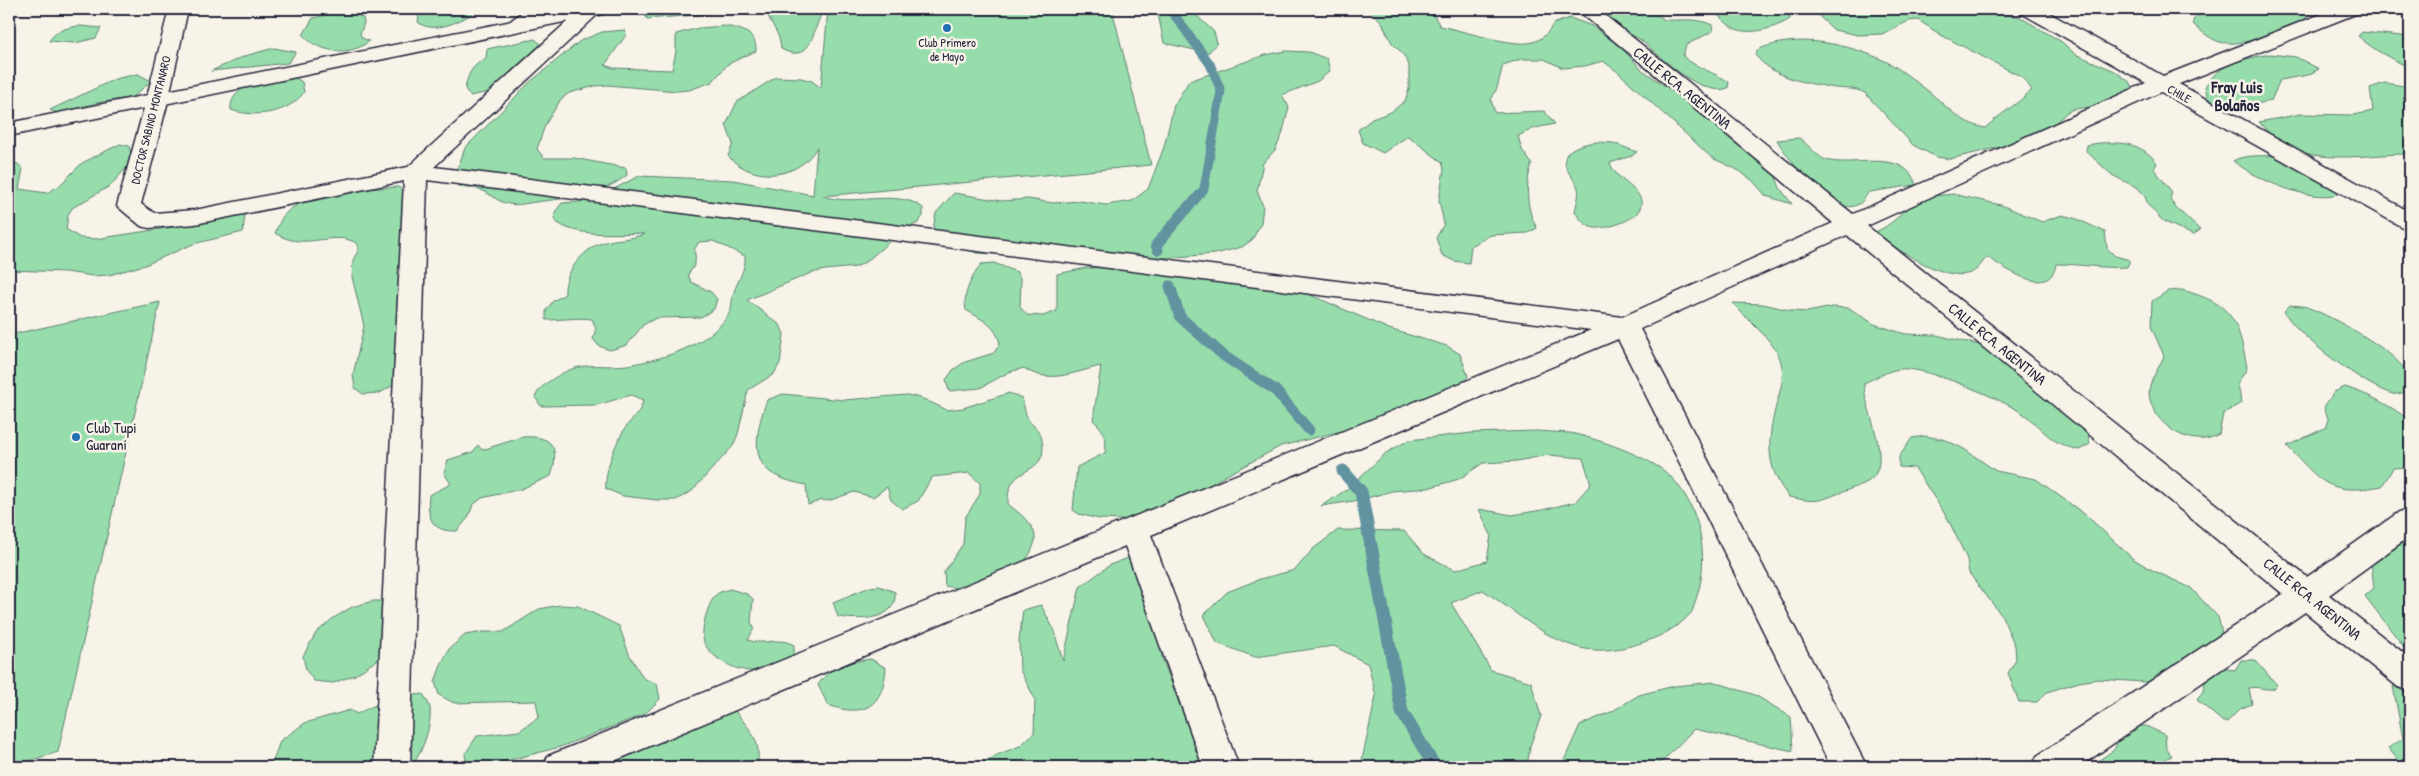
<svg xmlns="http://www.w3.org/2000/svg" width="2419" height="776" viewBox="0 0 2419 776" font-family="'Patrick Hand',sans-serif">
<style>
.green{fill:#97ddab;stroke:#5c8073}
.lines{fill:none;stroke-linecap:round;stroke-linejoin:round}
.stream-far2{stroke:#60929f;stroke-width:9}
.stream-far1{stroke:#60929f;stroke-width:11}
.stream{stroke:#60929f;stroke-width:13}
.street-casing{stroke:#22223b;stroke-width:3}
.secondary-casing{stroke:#22223b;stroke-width:3}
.street{fill:#f7f3e8;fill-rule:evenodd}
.secondary{fill:#f7f3e8;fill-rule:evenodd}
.poi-dot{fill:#1f6fb2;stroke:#f7f3e8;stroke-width:2}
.labels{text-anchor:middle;stroke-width:5;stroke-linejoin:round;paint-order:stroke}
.far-poi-label{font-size:12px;fill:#22223b;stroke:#f7f3e8}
.far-street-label{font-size:12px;fill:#22223b;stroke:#f7f3e8}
.street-label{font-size:15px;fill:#22223b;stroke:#f7f3e8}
.poi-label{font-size:15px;fill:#22223b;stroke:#f7f3e8;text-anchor:start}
.far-district-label{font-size:16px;font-weight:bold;fill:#22223b;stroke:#f7f3e8}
</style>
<rect width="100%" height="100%" fill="#f7f3e8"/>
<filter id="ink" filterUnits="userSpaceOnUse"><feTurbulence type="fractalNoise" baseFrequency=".02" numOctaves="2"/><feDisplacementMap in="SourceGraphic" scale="10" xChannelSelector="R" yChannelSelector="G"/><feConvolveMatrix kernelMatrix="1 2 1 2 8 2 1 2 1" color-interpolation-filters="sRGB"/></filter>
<g filter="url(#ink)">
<g class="green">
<path d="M422,9H475V12C461,21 433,35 418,22L419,15L425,10Z"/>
<polygon points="643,9 711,9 708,14 647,19"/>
<path d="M766,9H825C812,23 815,67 781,49C781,33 769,24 766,9Z"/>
<path d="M828,9H1112L1151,165L823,196C853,207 899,188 923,208V216L918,223L904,229L867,261L856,267L825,270L811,273L747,300L780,325L784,334L780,363L774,374L748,390L738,434L733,446L692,491L676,500H657L623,496L606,489C604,470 617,438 629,423C636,415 641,411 643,400L631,395L597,405L541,406L535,397C540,387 546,383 556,377C585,358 603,370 633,364C667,358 710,344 729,314C733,308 731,299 734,292C738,279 746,270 745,256L713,241L699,242L694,250C697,261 695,266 688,274L691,282L711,292L717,299L714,309L701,317L656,318L643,325L627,345L610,350L599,346L593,339L596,328L592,319C576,317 562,320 546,320V311L553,301L565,294C563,274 583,249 602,243C616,238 630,240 644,234C619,232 574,239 554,220L555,212L562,203L593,201L605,196L614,189L639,176L733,180L813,195L817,147C799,179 754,184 728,156L733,144L726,125L737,102L776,77L801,78L812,81L821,88Z"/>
<polygon points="1157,9 1190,9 1214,32 1217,43 1208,53 1164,43"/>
<path d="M1368,9H1430L1440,26C1461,30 1515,48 1533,42C1543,39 1549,32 1553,24L1570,18L1592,26L1621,47L1642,70L1768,156L1780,188L1792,204L1766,196L1752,180L1734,168L1712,158L1618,72L1603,61L1585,66L1563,68L1544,59H1521L1503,65L1497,88L1491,100L1495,113L1544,111L1555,124L1535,128L1518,136L1522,150L1532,164C1525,182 1526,211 1537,228L1528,233L1491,235L1471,246L1469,263L1454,261L1442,255L1436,238L1444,224L1439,200L1444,169L1442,162L1408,136L1383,153L1363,143L1358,130L1372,119L1391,112L1405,101L1409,89V65L1403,54L1392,43L1381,21Z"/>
<path d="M1601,9H1653L1664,20C1681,21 1696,17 1712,25L1713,31L1686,45L1683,56C1692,66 1716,73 1729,82L1728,88C1701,98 1661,57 1641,40C1636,36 1629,35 1623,32C1615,28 1607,18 1600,12Z"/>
<path d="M1710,9H1788L1790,19C1776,28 1748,37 1732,27C1724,22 1718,14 1710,9Z"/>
<path d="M1822,9H1968L1981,13L2018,16L2062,42L2075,54L2115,71L2131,83L2134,90L2121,104L2073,109L2066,113L2050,128L2008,145L1950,159L1936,157L1913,145L1865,93C1855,88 1847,89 1835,88C1807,83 1775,79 1755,55L1757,50C1797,32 1850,44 1887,62C1902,70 1915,81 1928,91C1947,106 1959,123 1985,128C2000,114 2018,104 2032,90L2022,77L1941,35L1918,20L1909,21L1882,34L1858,35L1834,30L1820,17Z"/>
<path d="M2193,9H2323L2306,16L2305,20C2283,30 2244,48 2220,42C2210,39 2201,31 2194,25L2193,20L2197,16Z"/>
<path d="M338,12L357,15L363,18L364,23L360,34L362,38L369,41C351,57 319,53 303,35L313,18Z"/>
<path d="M81,26L101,28L96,38L75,43L49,41C56,30 68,27 81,26Z"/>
<path d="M725,26C740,29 757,32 756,51L728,64L712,82L689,90L677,91L607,85L595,86L569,93L561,99L545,125L537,149L544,158H574L626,168L627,175C601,196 567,198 536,202C527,203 517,206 509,204C497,202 489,192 478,189C469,187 464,190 456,184L457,170L465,148L529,83L580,41L602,32L625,30L626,35L605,65L613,68L672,70L676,51V34L699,28Z"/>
<path d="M2362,32L2410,37V68C2392,59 2373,50 2358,36Z"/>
<path d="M535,39L542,45L493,91L470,96L465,89C468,73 472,66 486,58L487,49Z"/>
<polygon points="274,48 296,52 288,63 211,71 245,56"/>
<polygon points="1286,51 1309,52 1327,59 1330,71 1318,81 1282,95 1289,107 1282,135 1275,150 1263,163 1257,191 1263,206 1261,223 1252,240 1242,247 1215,254 1112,262 1054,256 976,253 941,237 933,229 936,213 954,193 1002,201 1028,199 1053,203 1080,201 1106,205 1132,201 1148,189 1164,147 1174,105 1189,81 1265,55"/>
<path d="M2270,54L2296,57L2319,69L2308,75L2280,80L2271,101L2232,109L2208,99L2205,87C2219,62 2245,59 2270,54Z"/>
<polygon points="138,74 151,81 133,97 97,103 58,113 50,110 115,79"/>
<path d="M286,77L296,78L302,82L304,92C289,114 255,118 231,110C228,86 268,78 286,77Z"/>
<path d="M2385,83L2410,87V152L2403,154C2363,155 2313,165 2278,142C2271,137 2265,128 2259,122L2301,114L2354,115L2373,111L2370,88Z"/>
<path d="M1799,138C1808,144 1817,157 1826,160C1853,168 1905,147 1916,185L1869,192C1866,195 1863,202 1859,204C1834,220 1788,159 1777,140Z"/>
<path d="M1598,142L1613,143L1637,152L1631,156L1610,163C1616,180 1639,188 1641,201C1644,219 1608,229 1595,228C1585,227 1580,219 1575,212C1576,205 1580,194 1578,188C1576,181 1569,175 1566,167C1559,148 1585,143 1598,142Z"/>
<path d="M2099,143C2123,142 2142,143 2157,163L2154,169L2172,192L2170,199L2175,207L2200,230L2193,235L2163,221L2148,205L2145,196L2138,188L2112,175L2086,151L2087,145Z"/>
<polygon points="120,144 129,146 132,157 130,164 110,186 72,208 68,215 66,229 80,238 95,239 174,227 233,212 245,214 243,232 193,244 145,265 109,275 93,276 66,272 9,270 9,161 18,164 23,169 19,189 47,193 59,186 82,163"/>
<path d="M2289,155L2348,190C2317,208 2258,180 2233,161C2244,153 2274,157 2289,155Z"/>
<path d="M398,187C422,201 429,214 425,242L395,384L380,393L363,394L355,388L353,375L364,326L352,277L353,260L358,251V244C333,228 306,253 275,233C278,227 281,217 286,213C309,190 367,189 398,187Z"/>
<path d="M1953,194L2001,205L2042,222L2062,215L2077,219L2105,232L2107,248L2115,256L2130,260L2127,267C2104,269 2081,264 2056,264C2050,301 2003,267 1987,257C1983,261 1981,265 1977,269C1953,290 1894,246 1873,233C1891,226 1903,213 1914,198Z"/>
<path d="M994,263L1017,272L1021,280L1020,307L1027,315L1043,316L1057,311V274L1086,268L1130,267L1299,290L1389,329L1447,346L1460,354L1468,376L1462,386L1367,425L1281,446L1214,482L1200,506L1164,522L1099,519L1079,514L1073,510L1077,467L1105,453C1107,438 1105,431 1093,420L1101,366C1074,372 1048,385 1024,368L1009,372L980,388L949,391L946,380L953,370L965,362L994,353L1000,343C996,325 981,319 966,310C962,293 972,278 981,264Z"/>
<path d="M2182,290C2233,304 2238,319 2247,368L2238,383L2241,403L2223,414L2219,434C2192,451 2150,424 2149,392C2149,382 2160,366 2164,356L2151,326L2152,301L2168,291Z"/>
<polygon points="160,302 58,752 9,767 9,335"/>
<path d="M1733,303L1763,304L1793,311L1807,312L1833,307L1849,308L1874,324L1905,334L1936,335L1984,346L2087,431L2090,444L2079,450C2051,444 2046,432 2025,415C2005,400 1925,366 1900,369C1889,370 1875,378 1864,383C1863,407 1895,463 1869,481C1863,485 1854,487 1848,490C1819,500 1821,504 1789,497C1767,470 1767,446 1774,414C1778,395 1786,381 1781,362C1776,341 1746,320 1733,303Z"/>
<path d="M2290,305C2296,306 2303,305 2309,308C2331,316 2396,351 2406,372C2408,377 2408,386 2408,391C2404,392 2398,395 2393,394C2369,389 2294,334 2284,311Z"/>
<path d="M2345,387C2368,394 2392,406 2410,421V467L2393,468L2382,486C2327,496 2322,482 2287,446L2327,427L2328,418L2324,407L2334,392Z"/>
<path d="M1009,393L1022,398C1024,405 1025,415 1029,421C1034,427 1041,431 1042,440C1048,470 1023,467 1013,482C1008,489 1008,496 1008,504C1017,512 1030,520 1034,532C1041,549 1011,581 996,584C978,589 963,590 945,586L944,572L963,544L965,518L980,494V483L969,473L932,477L918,501L902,509L891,500L887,487L873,497L854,492L828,501L822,500L808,505L806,485C797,483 787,481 779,477C746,464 758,425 767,400L783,394L844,400L907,395L921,398L947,410L963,408Z"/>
<path d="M1536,431C1547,432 1559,432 1570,433C1596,438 1651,457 1670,476C1700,506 1710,556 1697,596C1695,601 1694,609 1691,613C1671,637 1624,652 1594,650C1555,648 1515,611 1483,590L1451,603L1491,670L1531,682L1541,716L1530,746L1527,767H1364L1362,760L1376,696L1368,664L1334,646L1255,657L1217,643L1204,615L1227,592L1260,579L1295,570L1313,549L1338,530L1404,531L1424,554L1455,570L1487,561L1491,535L1479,509L1512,515L1542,510L1575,502L1591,484L1583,458L1548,455L1517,461L1483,463L1459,479L1428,488L1392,491L1360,500L1321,506L1346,490L1386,453L1409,440L1472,433Z"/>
<polygon points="1925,436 1946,440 1964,449 1996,471 2036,479 2087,516 2132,558 2150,569 2191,588 2218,617 2222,633 2219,645 2159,683 2098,679 2079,682 2047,692 2037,702 2019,702 2008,673 2016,660 2015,646 2002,616 1969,573 1967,559 1948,519 1915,468 1899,467 1899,457 1912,438"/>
<path d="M523,437C553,435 560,448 551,476L521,489L482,498L473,505L468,518L457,531C430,532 427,516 429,495L451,484L444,473L448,460L473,452L478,445L482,450Z"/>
<polygon points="2406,541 2410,542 2410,655 2365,596 2374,588 2371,562 2385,543"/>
<polygon points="1128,558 1139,568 1159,610 1162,658 1203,767 975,767 999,754 1020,746 1034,733 1035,699 1020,670 1019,640 1023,610 1041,605 1053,628 1063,661 1080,587 1110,565"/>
<path d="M879,586L895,592C898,622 858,620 838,617L833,602L870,587Z"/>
<path d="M730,589L747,594L753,599L751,622L754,628L748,640C763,646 780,636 794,645V652L790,661C778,665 765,671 752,671C736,671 711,659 704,642C700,631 707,607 714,597C717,592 724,591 730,589Z"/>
<polygon points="373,601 391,601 392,650 355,675 333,683 314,681 306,670 303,656 316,633 332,619 352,607"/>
<polygon points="560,605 578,606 619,626 629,654 643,678 657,684 660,699 645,714 560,747 483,767 467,767 465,754 477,736 519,731 539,717 536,701 454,703 439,695 435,682 441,665 449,649 465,635 483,632 503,632 539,609"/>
<path d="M871,659L886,668C883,707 864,718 828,705L818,685C833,663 845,663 871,659Z"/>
<path d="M2241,660H2255L2277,685L2273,689C2265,690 2258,686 2249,688L2252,704L2240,709L2227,722H2223L2197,700L2203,691L2209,667L2235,670Z"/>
<polygon points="1715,682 1755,695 1791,717 1793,751 1694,729 1657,767 1561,767 1580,725 1611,712 1639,695 1674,686"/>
<polygon points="2393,686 2410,694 2410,767 2404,767 2388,748 2403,739"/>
<path d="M423,694C425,698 429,703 430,708C432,725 422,754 411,767H271L280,741L305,723L350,710L357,714C379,702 398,696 423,694Z"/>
<path d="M735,711C751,731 762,741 757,767H583L601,758L713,715Z"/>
<polygon points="2133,726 2146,726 2165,735 2166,748 2172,756 2167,758 2159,767 2089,767 2114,750 2121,734"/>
</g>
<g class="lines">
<polyline class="stream-far2" points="1170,9 1210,64 1221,91 1204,189 1189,207"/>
<g class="stream-far1">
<polyline points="1158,250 1156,245 1190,205"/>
<polyline points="1170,286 1180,317 1224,356 1275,390 1309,430"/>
</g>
<polyline class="stream" points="1343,471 1361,492 1402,712 1435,767"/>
<defs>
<g id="street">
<polygon points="169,9 188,9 168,101 141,204 154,213 195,210 408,167 581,9 600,9 598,14 434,167 1622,317 1833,223 1576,9 1597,9 1853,214 2146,83 2021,13 2019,9 2042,9 2163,76 2334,9 2360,9 2358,13 2179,84 2410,212 2410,229 2402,227 2161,92 1867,226 2307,577 2399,512 2410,509 2410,536 2329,595 2410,658 2410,691 2398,687 2305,612 2079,767 2032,767 2037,756 2283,594 1847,235 1640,329 1867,767 1831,767 1618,339 1151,535 1239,767 1203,767 1125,546 600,767 543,767 548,756 1591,330 427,180 410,767 374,767 404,181 195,224 149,228 141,226 117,206 146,101"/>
<path d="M526,9H548C540,20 521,34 507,30L504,26Z"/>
</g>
<polygon id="secondary" points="571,9 608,9 605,13 598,15 9,136 9,123"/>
</defs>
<use href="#street" class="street-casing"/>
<use href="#secondary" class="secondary-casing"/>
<use href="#street" class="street"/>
<use href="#secondary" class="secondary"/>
</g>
</g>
<g class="poi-dot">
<circle cx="947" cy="28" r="5"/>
<circle cx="76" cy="437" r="5"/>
</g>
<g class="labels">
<g class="far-poi-label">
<text x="947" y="47">Club Primero<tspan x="947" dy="14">de Mayo</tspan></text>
</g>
<g class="far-street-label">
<text transform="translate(2179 94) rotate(29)" y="4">CHILE</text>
<text transform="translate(151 120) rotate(-76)" y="4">DOCTOR SABINO MONTANARO</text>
</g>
<g class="street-label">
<text transform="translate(1682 88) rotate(39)" y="5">CALLE RCA. AGENTINA</text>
<text transform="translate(1997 344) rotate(39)" y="5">CALLE RCA. AGENTINA</text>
<text transform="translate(2312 599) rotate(39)" y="5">CALLE RCA. AGENTINA</text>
</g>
<g class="poi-label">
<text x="86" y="433">Club Tupi<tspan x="86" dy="17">Guarani</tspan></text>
</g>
<g class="far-district-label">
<text x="2237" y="93">Fray Luis<tspan x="2237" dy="18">Bolaños</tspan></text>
</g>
</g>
<rect width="2419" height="776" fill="none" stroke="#f7f3e8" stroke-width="30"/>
<rect x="15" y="15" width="2389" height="746" fill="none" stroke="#22223b" stroke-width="2" filter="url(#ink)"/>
</svg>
